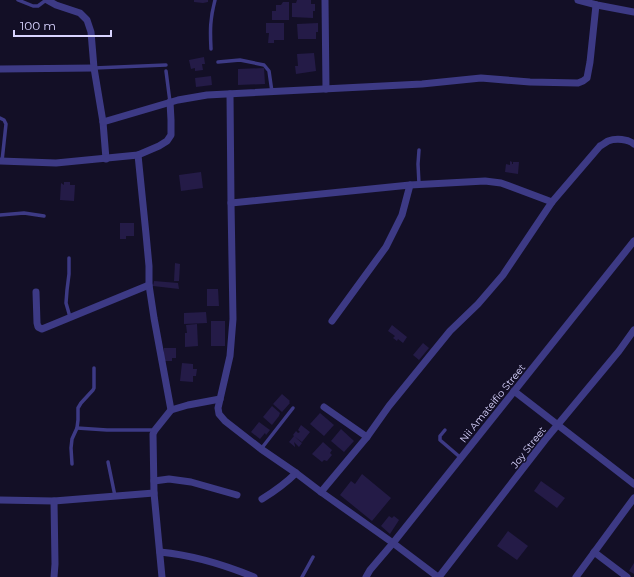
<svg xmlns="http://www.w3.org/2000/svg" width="634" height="577" viewBox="0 0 634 577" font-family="Montserrat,sans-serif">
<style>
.building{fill:#241b47}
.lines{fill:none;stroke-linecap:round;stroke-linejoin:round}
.lane{stroke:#3d3a85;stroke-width:3.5}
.street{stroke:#3d3a85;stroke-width:7}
.labels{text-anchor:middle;stroke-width:3;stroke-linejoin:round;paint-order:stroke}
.street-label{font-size:10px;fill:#d9d4ff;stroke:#130f26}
</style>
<rect width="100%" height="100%" fill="#130f26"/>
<g class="building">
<polygon points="194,0 208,0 208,2 203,3 194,2"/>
<polygon points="297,0 311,0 311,4 315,4 315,11 313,11 313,18 292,17 292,3 296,3"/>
<polygon points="283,2 289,2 289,20 272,20 272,11 276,11 276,5 281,5"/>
<polygon points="266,23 284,23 284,40 274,40 274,43 268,43 269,33 266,33"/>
<polygon points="318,23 318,32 316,32 316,39 298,39 297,24"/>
<polygon points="314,53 316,71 296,74 295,66 298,66 297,54"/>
<polygon points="204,57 205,64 202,64 203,70 195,71 195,68 191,69 189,60"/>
<polygon points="264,68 265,84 238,85 238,69"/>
<polygon points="211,76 212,85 196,87 195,78"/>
<polygon points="510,161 512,162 512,164 513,164 513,162 519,162 518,174 505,172 506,164 510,165"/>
<polygon points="201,172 203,188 181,191 179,175"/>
<polygon points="64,182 70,182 70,185 75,185 74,201 60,200 61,183 64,185"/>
<polygon points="120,223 134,223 134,236 126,236 126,239 120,239"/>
<polygon points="175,263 180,264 179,281 174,281"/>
<polygon points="154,281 178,283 179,289 153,286"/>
<polygon points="207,289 218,289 219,306 207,306"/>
<polygon points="206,312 207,323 184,324 184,313"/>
<rect x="211" y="321" width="14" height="25"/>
<polygon points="197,324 198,346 185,347 185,333 187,333 186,325"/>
<polygon points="392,325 407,337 403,343 398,339 397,341 393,338 395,336 388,331"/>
<polygon points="423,343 429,348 419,360 413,355"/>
<polygon points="164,348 176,348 176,358 172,358 172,361 164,361"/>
<polygon points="182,363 193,364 193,369 197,369 196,376 193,376 193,382 180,381"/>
<polygon points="282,394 290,401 289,402 290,403 282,412 273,404"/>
<polygon points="272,406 280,413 279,416 272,425 263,417"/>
<polygon points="320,413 334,425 324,436 310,424"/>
<polygon points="259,422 270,430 266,435 265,433 260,439 251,432"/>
<polygon points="301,425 310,432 302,442 295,437 302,443 299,447 294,442 295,446 295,447 289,442 294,436 293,435 296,431 298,433 300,432 298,430"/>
<polygon points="341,429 354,441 344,452 331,441"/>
<polygon points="323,442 332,450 330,453 332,455 327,461 324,460 322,462 312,454"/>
<polygon points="362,474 391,498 372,521 340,495 351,481 355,484"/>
<polygon points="541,481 565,498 557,508 534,491"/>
<polygon points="389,516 392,518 394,516 399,520 390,534 381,526"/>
<polygon points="508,531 528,546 517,560 497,546"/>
<polygon points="634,563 634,574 629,571"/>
</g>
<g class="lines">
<g class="lane">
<polyline points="18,0 33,6 38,6 46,0"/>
<path d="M211,49C210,30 210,19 215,0"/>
<polyline points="218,62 240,60 264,65 269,71 272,92"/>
<polyline points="94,68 166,65"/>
<polyline points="166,71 170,102"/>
<polyline points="0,118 4,120 6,124 2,161"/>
<polyline points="419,184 418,164 419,150"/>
<polyline points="0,215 24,213 44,216"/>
<polyline points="69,258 69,274 67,290 66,303 70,317"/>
<polyline points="77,428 107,430 155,430"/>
<polyline points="445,430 440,436 440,440 461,458"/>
<polyline points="261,449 293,408"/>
<polyline points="108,462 115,496"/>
<polyline points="72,464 71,448 72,439 77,428 78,420 78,408 81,403 93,390 94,388 94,368"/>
<polyline points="302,577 313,557"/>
</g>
<g class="street">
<polyline points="47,0 56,5 80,13 87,20 91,32 94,68 103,122 106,159"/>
<polyline points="325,0 326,89"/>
<polyline points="578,0 597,5 634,12"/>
<polyline points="0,69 94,68"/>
<polyline points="230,94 231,203 233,319 230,356 218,408 219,414 225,421 261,449 296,473 321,492 393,543 438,577"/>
<polyline points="103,122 178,100 207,95 422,84 481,78 530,82 578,83 583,81 587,78 590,62 596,5"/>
<polyline points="138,155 146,234 149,266 149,285 154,318 171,410"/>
<polyline points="0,161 56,163 138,155 159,146 167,141 171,135 171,120 170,102"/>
<polyline points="231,203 410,185 485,181 501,183 552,202"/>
<polyline points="36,292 37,323 38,327 42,329 149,285"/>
<polyline points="332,321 386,247 402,215 410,185"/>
<polyline points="514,391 634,484"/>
<polyline points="324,407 367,437"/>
<polyline points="154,481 169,479 191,482 237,495"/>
<path d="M321,492L367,437L389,406L450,331L478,304L503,275L552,202L600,146C602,145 605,143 608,141C616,138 628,139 634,144"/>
<path d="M262,499C275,491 285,484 296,473"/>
<polyline points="0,500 54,501 154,493"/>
<path d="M160,552C191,555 225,565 254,577"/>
<polyline points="594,552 627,577"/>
<polyline points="54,577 55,564 54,501"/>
<polyline points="162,577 154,493 153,434 155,430 171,410 188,405 220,399"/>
<polyline points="366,577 370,570 393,543 634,241"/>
<polyline points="439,577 545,440 619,351 634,330"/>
<polyline points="576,577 634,498"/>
</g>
</g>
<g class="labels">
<g class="street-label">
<text transform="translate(492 403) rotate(-51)" y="4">Nii Amateifio Street</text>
<text transform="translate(528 447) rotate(-52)" y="4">Joy Street</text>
</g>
</g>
<path d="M14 30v6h97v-6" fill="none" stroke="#d9d4ff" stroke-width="2"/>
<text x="20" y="30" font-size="12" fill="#d9d4ff" stroke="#130f26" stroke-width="3" paint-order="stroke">100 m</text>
</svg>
